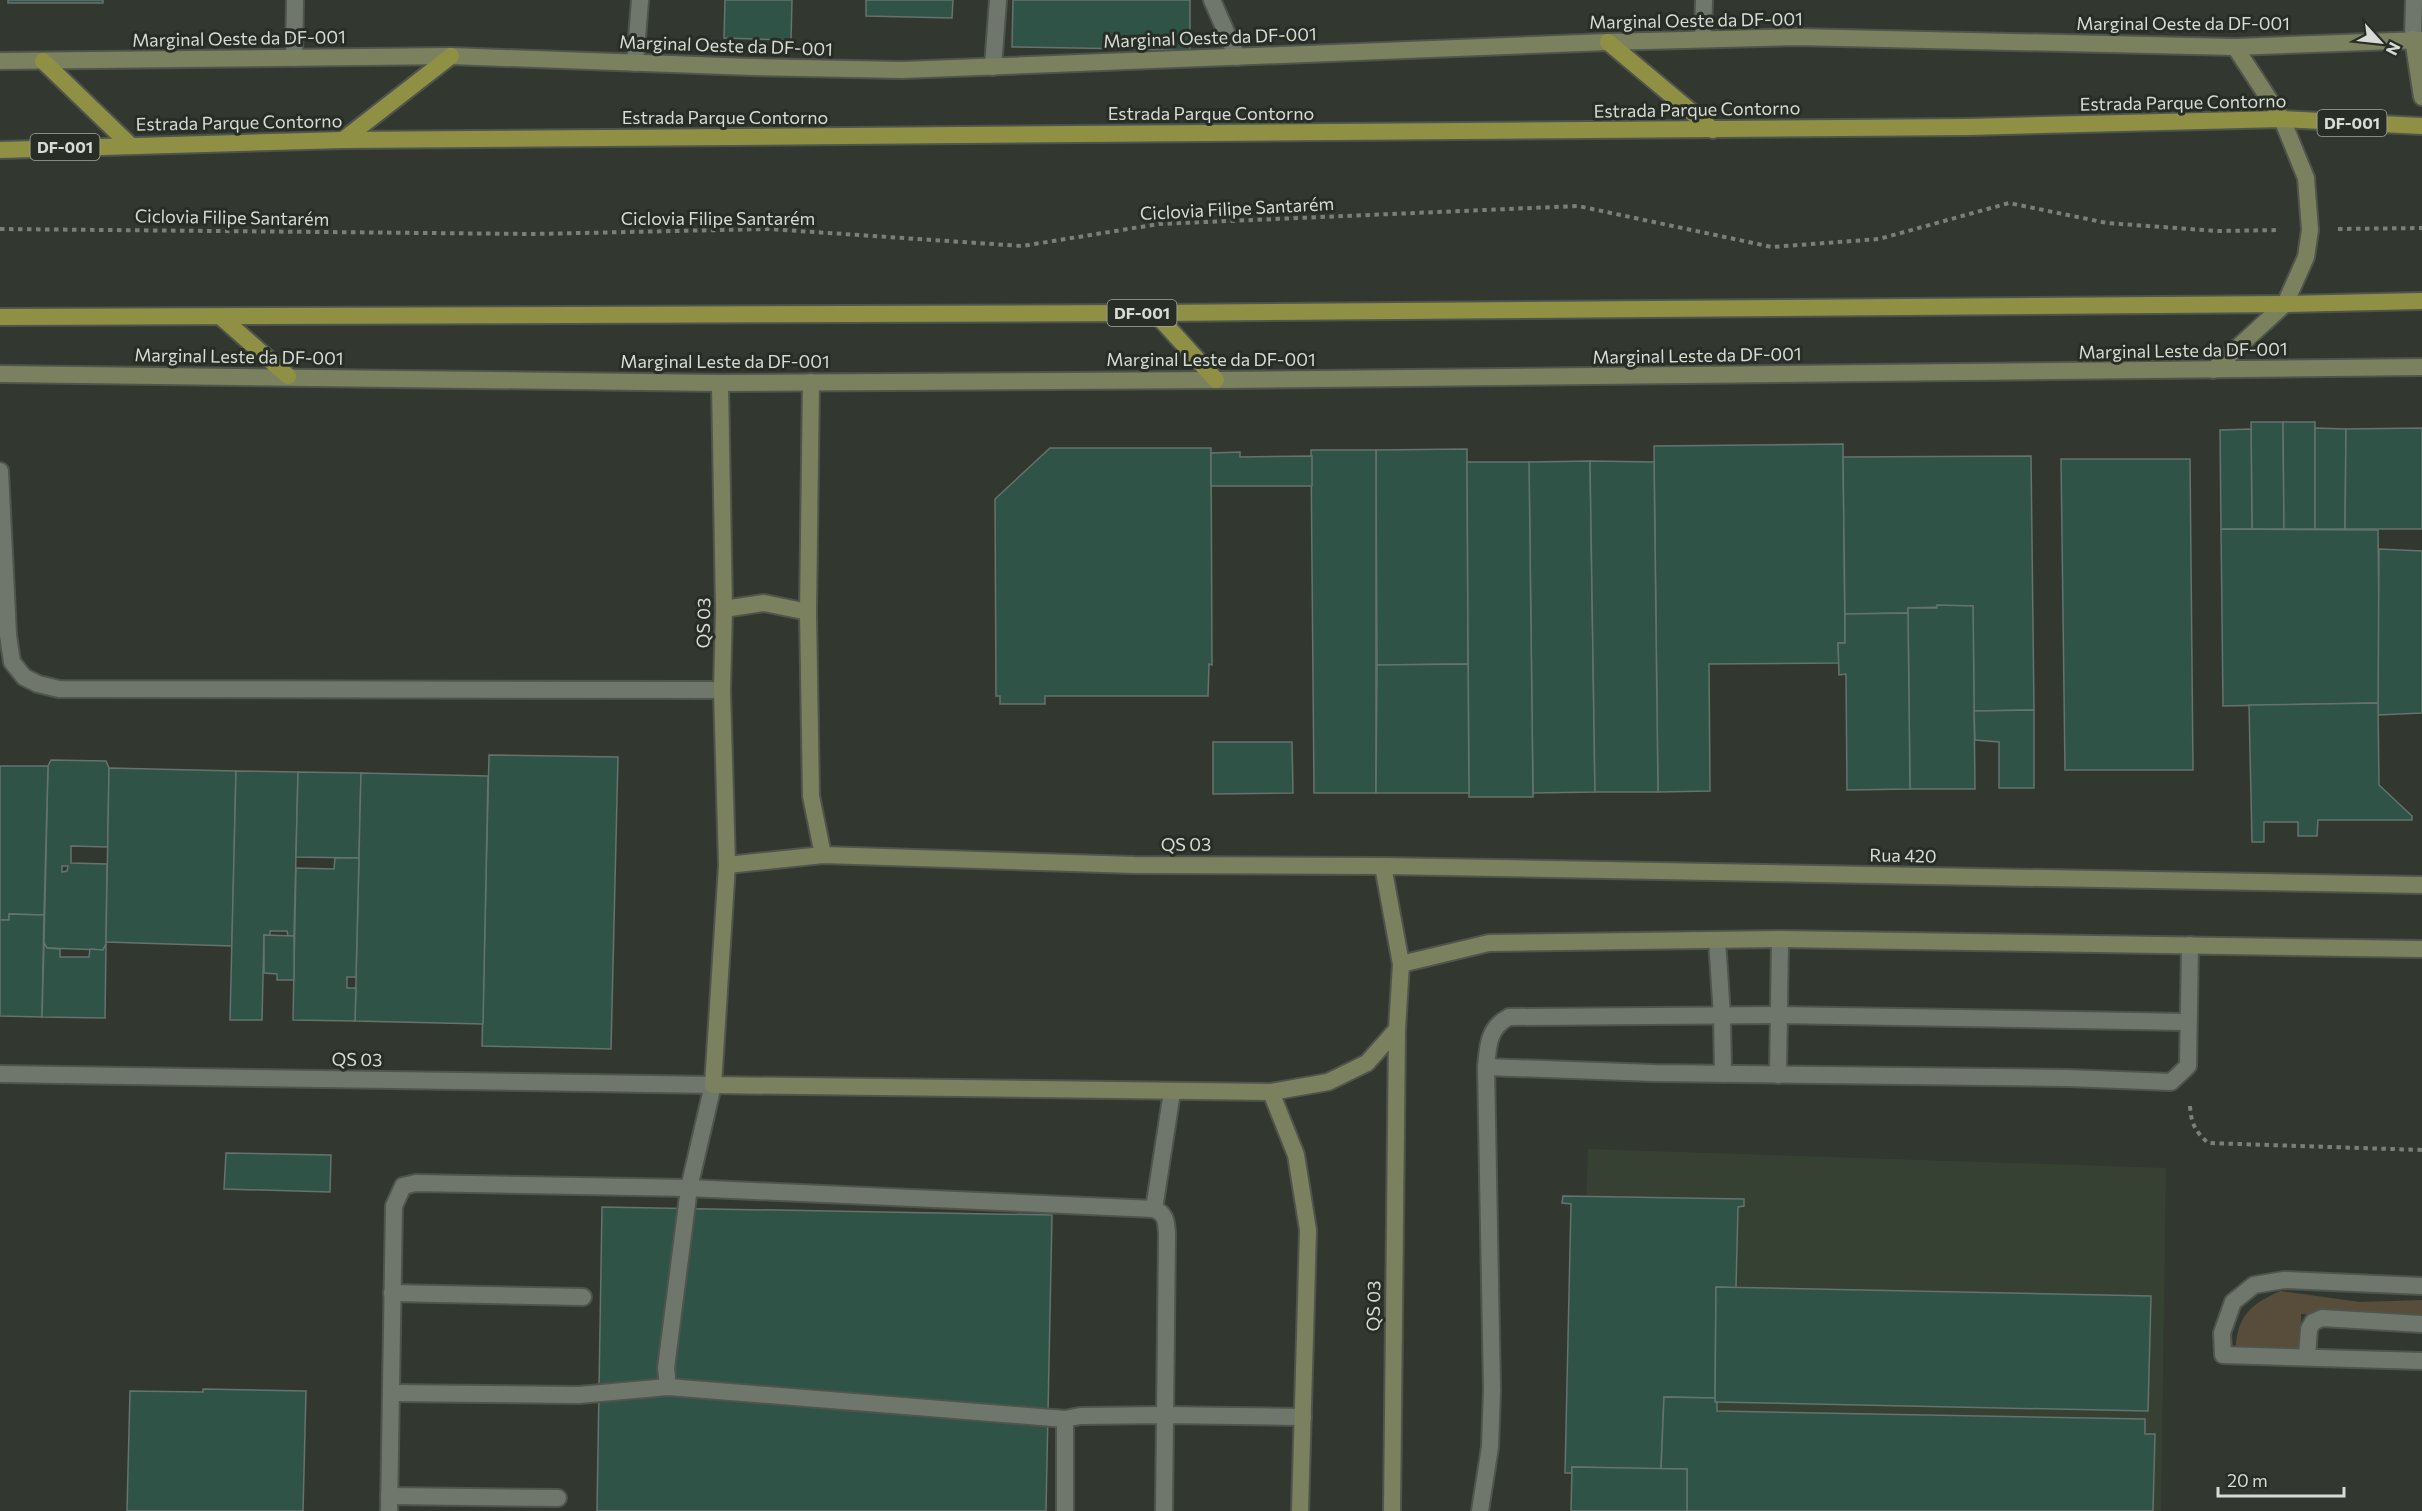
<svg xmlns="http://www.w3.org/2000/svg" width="2422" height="1511" viewBox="0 0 2422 1511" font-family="Commissioner,sans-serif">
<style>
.built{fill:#364133}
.green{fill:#584d3b}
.building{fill:#2f5447;stroke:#66726d;stroke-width:1.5;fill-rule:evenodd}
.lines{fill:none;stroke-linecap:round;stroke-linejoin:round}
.service-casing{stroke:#4f544d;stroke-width:20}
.minor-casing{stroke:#4f544d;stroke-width:20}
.tertiary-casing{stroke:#4f544d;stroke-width:20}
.secondary-casing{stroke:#4f544d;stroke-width:20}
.trunk-casing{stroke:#4f544d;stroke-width:20}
.path{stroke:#7a7f78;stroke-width:4;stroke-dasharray:4.5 4.5;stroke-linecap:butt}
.service{stroke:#6f776d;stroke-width:16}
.minor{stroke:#6f776d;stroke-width:16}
.tertiary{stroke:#6f776d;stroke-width:16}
.secondary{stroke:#7b815e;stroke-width:16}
.trunk{stroke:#909045;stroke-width:16}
.labels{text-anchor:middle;stroke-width:6;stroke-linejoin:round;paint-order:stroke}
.shield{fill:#282e26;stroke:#a2a7a0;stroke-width:1.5}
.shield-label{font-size:16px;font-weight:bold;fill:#d6dbd5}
.street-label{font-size:18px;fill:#d6dbd5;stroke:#282e26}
</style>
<rect width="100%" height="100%" fill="#323830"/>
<polygon class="built" points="1588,1149 2166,1168 2161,1511 1574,1511"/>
<path class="green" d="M2280,1291L2360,1302L2422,1300V1319L2301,1314V1360L2235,1359C2236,1319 2245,1307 2280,1291Z"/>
<g class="building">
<rect x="8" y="0" width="95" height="3"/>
<polygon points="725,0 792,0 791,40 724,38"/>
<polygon points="866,0 953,0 952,18 866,16"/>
<polygon points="1013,0 1190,0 1190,50 1012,47"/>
<polygon points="2251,422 2283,422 2284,529 2252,529"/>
<polygon points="2283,422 2315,422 2315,529 2284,529"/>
<polygon points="2315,428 2346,429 2345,529 2315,529"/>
<polygon points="2422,428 2422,529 2345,529 2346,429"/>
<polygon points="2251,429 2252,529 2221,529 2220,430"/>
<polygon points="1843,444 1845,643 1838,643 1839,663 1709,664 1710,791 1658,792 1654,446"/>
<polygon points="1050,448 1211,448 1212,665 1209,664 1208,696 1045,696 1045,704 1000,704 1000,696 996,696 995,499"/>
<polygon points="1467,449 1468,664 1377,665 1376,450"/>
<polygon points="1311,450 1376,450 1376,793 1314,793"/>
<polygon points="1240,452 1240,457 1312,456 1312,486 1211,486 1211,453"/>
<polygon points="2031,456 2034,710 1974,711 1973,606 1908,608 1908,613 1845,614 1843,457"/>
<polygon points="2061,459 2190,459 2193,770 2065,770"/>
<polygon points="1590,461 1595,792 1533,793 1529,462"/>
<polygon points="1590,461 1654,462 1658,792 1595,792"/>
<polygon points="1467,462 1529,462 1533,797 1469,797"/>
<polygon points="2221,529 2378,530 2380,703 2223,706"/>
<polygon points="2379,549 2422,551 2422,713 2378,715"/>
<polygon points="1937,605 1973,606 1975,789 1910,789 1908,608 1937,608"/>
<polygon points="1908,613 1910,789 1847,790 1846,674 1839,675 1838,643 1845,643 1845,614"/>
<polygon points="1468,664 1469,793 1376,793 1377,665"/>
<polygon points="2378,703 2379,785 2412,816 2412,820 2318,820 2317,836 2298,836 2298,822 2264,822 2264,842 2252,842 2249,705"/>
<polygon points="2034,710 2034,788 1999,788 1999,742 1975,740 1974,711"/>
<polygon points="1213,742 1292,742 1293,793 1213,794"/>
<polygon points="489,755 618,757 611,1049 482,1046"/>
<path d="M51,760L106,761L109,768L108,847L71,846V863L107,864L106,944L103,950L47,948L44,943L48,766ZM62,866H68L67,871L62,872Z"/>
<polygon points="0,766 48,766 44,915 9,914 9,920 0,920"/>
<polygon points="109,768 236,771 232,946 106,942"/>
<polygon points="236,771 298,772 294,936 288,936 287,931 270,931 270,936 264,935 262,1020 230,1020"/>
<polygon points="298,772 361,773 359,858 296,857"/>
<polygon points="361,773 488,776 483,1024 355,1021"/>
<polygon points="335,858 359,858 356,977 347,977 347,988 356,988 355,1021 293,1020 296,868 334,869"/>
<polygon points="9,914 44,915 42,1017 0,1016 0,920 9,920"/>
<polygon points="264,935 294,936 294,980 277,980 277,974 264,973"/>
<polygon points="44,943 47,948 60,949 60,957 89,957 90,949 103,950 106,944 105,1018 42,1017"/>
<polygon points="226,1153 331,1155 330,1192 224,1189"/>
<polygon points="1563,1196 1744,1199 1744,1206 1738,1207 1736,1288 1716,1287 1715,1398 1664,1397 1661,1469 1572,1467 1572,1473 1565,1473 1571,1204 1562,1203"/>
<polygon points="602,1207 1052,1215 1046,1511 597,1511"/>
<polygon points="1716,1287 2151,1296 2148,1411 1715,1402"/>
<polygon points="203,1389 306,1391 303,1511 127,1511 130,1391 203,1392"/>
<polygon points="1664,1397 1715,1398 1715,1402 1717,1402 1717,1411 2145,1419 2145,1434 2155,1434 2153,1511 1687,1511 1687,1469 1661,1469"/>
<polygon points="1572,1467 1687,1469 1687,1511 1571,1511"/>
</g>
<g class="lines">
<defs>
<g id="service">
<polyline points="1212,0 1237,57"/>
<polyline points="993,67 998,0"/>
<polyline points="0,471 8,635 12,662 24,677 38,684 59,689 722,690"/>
<polyline points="1717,940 1722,1016 1723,1074"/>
<polyline points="1486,1067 1654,1073 2068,1078 2171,1082 2188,1066 2190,945"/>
<polyline points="1778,1075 1780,939"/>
<polyline points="1154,1209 1172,1092"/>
<polyline points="2422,1286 2284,1280 2254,1285 2233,1302 2222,1333 2223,1355 2422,1361"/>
<polyline points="392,1293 583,1297"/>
<polyline points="2307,1356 2309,1329 2313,1322 2322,1318 2422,1324"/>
<polyline points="668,1387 666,1368 689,1188 713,1085"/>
<polyline points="391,1393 579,1395 668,1387 1065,1419 1080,1416 1164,1415 1303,1417"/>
<polyline points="1065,1419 1065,1511"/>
<polyline points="389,1496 558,1498"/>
<path d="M389,1511L394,1206L403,1186L416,1183L689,1188L1154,1209C1166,1214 1166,1221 1167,1233L1164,1511"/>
<path d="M1480,1511L1490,1447L1492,1390L1486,1067C1488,1046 1488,1028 1509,1017L1778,1015L2188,1022"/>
</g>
<g id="minor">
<polyline points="1703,39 1704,0"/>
<polyline points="2413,39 2414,0"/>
<polyline points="294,58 295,0"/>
<polyline points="635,63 640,0"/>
</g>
<polyline id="tertiary" points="0,1074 713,1085"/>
<g id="secondary">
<polyline points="2413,39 2422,97"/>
<polyline points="0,61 451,56 752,67 902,70 1608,42 1797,37 2235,47 2422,40"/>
<polyline points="2213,370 2285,304 2306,257 2310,230 2306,178 2282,119 2235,47"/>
<polyline points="0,374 720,383 1216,380 2422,367"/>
<polyline points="811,382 808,612 811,796 823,855"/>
<polyline points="720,383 724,609 722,690 727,865 713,1085 1271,1092 1328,1082 1367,1063 1397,1029"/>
<polyline points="724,609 764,603 808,612"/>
<polyline points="727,865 823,855 1134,865 1383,866 2422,885"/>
<polyline points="1383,866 1401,964 1397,1029 1392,1511"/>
<polyline points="1401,964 1489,943 1780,939 2422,949"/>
<polyline points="1271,1092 1296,1155 1308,1230 1300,1511"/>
</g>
<g id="trunk">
<polyline points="1608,42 1713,130"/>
<polyline points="43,61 129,144"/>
<polyline points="343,140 451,56"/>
<polyline points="0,150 343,140 1968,127 2282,119 2422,126"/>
<polyline points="1155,313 1216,380"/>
<polyline points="0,317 1155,313 2285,304 2422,301"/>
<polyline points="221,317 288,376"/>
</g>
</defs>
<use href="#service" class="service-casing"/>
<use href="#minor" class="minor-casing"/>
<use href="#tertiary" class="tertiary-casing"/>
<use href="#secondary" class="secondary-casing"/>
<use href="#trunk" class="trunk-casing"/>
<g class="path">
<polyline points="0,229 534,234 769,229 1022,246 1159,224 1578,206 1772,247 1879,239 2009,203 2107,223 2217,231 2280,230"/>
<polyline points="2338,229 2422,228"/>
<path d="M2190,1106C2191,1123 2195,1131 2208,1143L2422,1150"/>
</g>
<use href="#service" class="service"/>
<use href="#minor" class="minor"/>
<use href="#tertiary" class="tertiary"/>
<use href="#secondary" class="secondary"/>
<use href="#trunk" class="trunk"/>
</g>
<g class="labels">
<g class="shield">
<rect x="2317.5" y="110" width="69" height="26" rx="4.5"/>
<rect x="30.5" y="134" width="69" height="26" rx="4.5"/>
<rect x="1107.5" y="300" width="69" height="26" rx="4.5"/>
</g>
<g class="shield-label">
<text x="2352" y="129">DF-001</text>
<text x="65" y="153">DF-001</text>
<text x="1142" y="319">DF-001</text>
</g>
<g class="street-label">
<text transform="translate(1696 21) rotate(-1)" y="6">Marginal Oeste da DF-001</text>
<text x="2183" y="30">Marginal Oeste da DF-001</text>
<text transform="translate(1210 38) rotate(-2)" y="6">Marginal Oeste da DF-001</text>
<text transform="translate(239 39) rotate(-1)" y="6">Marginal Oeste da DF-001</text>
<text transform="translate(726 46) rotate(2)" y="6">Marginal Oeste da DF-001</text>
<text transform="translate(2183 103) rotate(-1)" y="6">Estrada Parque Contorno</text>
<text transform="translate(1697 110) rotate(-1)" y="6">Estrada Parque Contorno</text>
<text x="1211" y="120">Estrada Parque Contorno</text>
<text x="725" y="124">Estrada Parque Contorno</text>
<text transform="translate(239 123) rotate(-1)" y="6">Estrada Parque Contorno</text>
<text transform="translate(1237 209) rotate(-3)" y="6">Ciclovia Filipe Santarém</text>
<text transform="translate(232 218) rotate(1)" y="6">Ciclovia Filipe Santarém</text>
<text x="718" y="225">Ciclovia Filipe Santarém</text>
<text transform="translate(2183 351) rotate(-1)" y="6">Marginal Leste da DF-001</text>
<text transform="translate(1697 356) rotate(-1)" y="6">Marginal Leste da DF-001</text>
<text transform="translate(239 357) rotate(1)" y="6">Marginal Leste da DF-001</text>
<text x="1211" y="366">Marginal Leste da DF-001</text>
<text x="725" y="368">Marginal Leste da DF-001</text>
<text transform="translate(704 623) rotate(-89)" y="6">QS 03</text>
<text x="1186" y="851">QS 03</text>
<text transform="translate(1903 856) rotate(1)" y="6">Rua 420</text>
<text transform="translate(357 1060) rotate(1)" y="6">QS 03</text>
<text transform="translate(1374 1306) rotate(-89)" y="6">QS 03</text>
</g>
</g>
<g transform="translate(2380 42) rotate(117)" stroke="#282e26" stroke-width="4.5" paint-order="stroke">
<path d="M0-4.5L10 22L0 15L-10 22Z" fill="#d6dbd5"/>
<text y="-9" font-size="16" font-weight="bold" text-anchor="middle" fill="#d6dbd5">N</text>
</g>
<path d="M2218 1487v9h126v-9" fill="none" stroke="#d6dbd5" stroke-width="3"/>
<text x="2227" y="1487" font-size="18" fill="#d6dbd5" stroke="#282e26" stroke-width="4.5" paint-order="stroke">20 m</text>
</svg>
